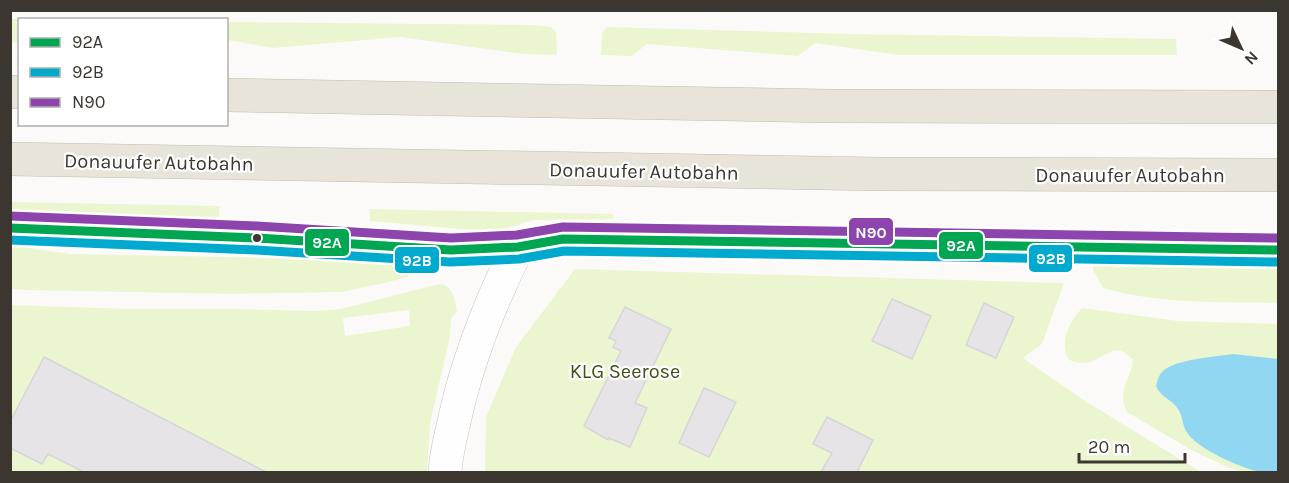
<svg xmlns="http://www.w3.org/2000/svg" width="1289" height="483" viewBox="0 0 1289 483" font-family="Karla,sans-serif">
<style>
.green{fill:#ebf6d1;fill-rule:evenodd}
.water{fill:#91d7f1}
.building{fill:#e7e4e8;stroke:#d7d5d8;stroke-width:1.5}
.lines{fill:none;stroke-linecap:round;stroke-linejoin:round}
.minor-casing{stroke:#c6c2bf;stroke-width:34}
.motorway-casing{stroke:#c1bbad;stroke-width:34}
.minor{stroke:#fffefe;stroke-width:33}
.motorway{stroke:#e8e4d9;stroke-width:33}
.bus-1-casing{stroke:#fff;stroke-width:14}
.bus-2-casing{stroke:#fff;stroke-width:14}
.bus-3-casing{stroke:#fff;stroke-width:14}
.bus-1{stroke:#00a651;stroke-width:9}
.bus-2{stroke:#00a9ce;stroke-width:9}
.bus-3{stroke:#8e44ad;stroke-width:9}
.bus-dot{fill:#3c3630;stroke:#fff;stroke-width:2}
.labels{text-anchor:middle;stroke-width:4.5;stroke-linejoin:round;paint-order:stroke}
.street-label{font-size:20px;fill:#3c3630;stroke:#fff}
.park-label{font-size:20px;fill:#404f15;stroke:#fff}
.line-badge{stroke:#fff;stroke-width:2}
.badge-label{font-size:16px;text-anchor:middle;font-weight:bold;fill:#fff}
</style>
<rect width="100%" height="100%" fill="#fcfaf8"/>
<g class="green">
<polygon points="11,19 44,19 20,20 19,43 11,42"/>
<polygon points="227,22 533,25 551,27 556,32 557,55 523,54 400,37 273,48 227,40"/>
<polygon points="607,27 848,34 1176,39 1177,55 899,55 815,43 798,56 647,44 632,56 601,55 602,33"/>
<polygon points="11,202 220,206 219,217 11,213"/>
<polygon points="370,209 613,214 614,219 533,220 495,232 370,221"/>
<polygon points="10,245 70,254 391,260 427,261 434,266 420,273 389,282 341,292 231,294 25,290 11,289"/>
<path d="M1093,263L1278,264V303C1222,302 1158,304 1103,288L1093,270Z"/>
<polygon points="575,269 1064,283 1042,344 1023,358 1082,399 1201,472 485,472 486,417 516,347"/>
<path d="M439,284C453,284 455,300 457,312L451,318L450,337L430,423L427,472H11V305L130,309H238L315,311L341,309ZM409,310L410,326L345,336L343,318Z"/>
<path d="M1082,308L1178,321L1278,324V472H1243L1230,468L1193,451L1127,412C1116,393 1131,378 1133,360C1130,357 1126,353 1122,351C1105,346 1093,373 1068,359C1060,340 1069,322 1082,308Z"/>
</g>
<path class="water" d="M1233,354L1278,359V472C1272,473 1266,473 1260,472C1241,468 1195,448 1186,431C1182,424 1183,416 1178,409C1172,399 1161,398 1156,386C1157,382 1158,377 1161,373C1173,359 1214,357 1233,354Z"/>
<g class="building">
<polygon points="892,299 931,316 912,359 872,341"/>
<polygon points="984,303 1014,317 996,358 966,345"/>
<polygon points="625,307 671,329 635,403 647,408 630,447 609,438 608,440 584,426 621,351 613,347 616,341 609,338"/>
<polygon points="44,357 266,472 84,472 48,454 42,464 10,448 10,422"/>
<polygon points="704,388 736,402 709,457 679,443"/>
<polygon points="827,417 873,440 857,472 821,472 832,453 813,444"/>
</g>
<g class="lines">
<defs>
<g id="minor">
<polyline points="10,228 257,238 451,250 518,247 563,239 1278,250"/>
<path d="M445,472C446,455 450,439 454,422C467,361 490,303 518,247"/>
</g>
<g id="motorway">
<polyline points="10,92 20,92"/>
<polyline points="226,95 829,106 1278,107"/>
<polyline points="10,159 879,174 1278,175"/>
</g>
</defs>
<use href="#minor" class="minor-casing"/>
<use href="#motorway" class="motorway-casing"/>
<use href="#minor" class="minor"/>
<use href="#motorway" class="motorway"/>
<defs>
<polyline id="bus-1" points="10,228 257,238 451,250 518,247 563,239 1278,250"/>
<polyline id="bus-2" points="10,240 256,250 450,262 519,259 564,251 1278,262"/>
<polyline id="bus-3" points="10,216 257,226 451,238 517,235 563,227 1278,238"/>
</defs>
<use href="#bus-1" class="bus-1-casing"/>
<use href="#bus-2" class="bus-2-casing"/>
<use href="#bus-3" class="bus-3-casing"/>
<use href="#bus-1" class="bus-1"/>
<use href="#bus-2" class="bus-2"/>
<use href="#bus-3" class="bus-3"/>
</g>
<circle class="bus-dot" cx="257" cy="238" r="5"/>
<g class="labels">
<g class="street-label">
<text transform="translate(159 162) rotate(1)" y="7">Donauufer Autobahn</text>
<text transform="translate(644 171) rotate(1)" y="7">Donauufer Autobahn</text>
<text x="1130" y="182">Donauufer Autobahn</text>
</g>
<g class="park-label">
<text x="625" y="378">KLG Seerose</text>
</g>
</g>
<g class="line-badge">
<rect x="848" y="217" width="46" height="29" rx="6" fill="#8e44ad"/>
<rect x="304" y="228" width="46" height="29" rx="6" fill="#00a651"/>
<rect x="938" y="231" width="46" height="29" rx="6" fill="#00a651"/>
<rect x="1028" y="244" width="45" height="29" rx="6" fill="#00a9ce"/>
<rect x="394" y="246" width="46" height="28" rx="6" fill="#00a9ce"/>
</g>
<g class="badge-label">
<text x="871" y="238">N90</text>
<text x="327" y="248">92A</text>
<text x="961" y="251">92A</text>
<text x="1051" y="264">92B</text>
<text x="417" y="266">92B</text>
</g>
<rect width="1289" height="483" fill="none" stroke="#3c3630" stroke-width="24"/>
<rect x="18" y="18" width="210" height="108" fill="#ffffff" stroke="#b1afac" stroke-width="1.5"/>
<rect x="30" y="38" width="30" height="9" fill="#00a651" stroke="#b1afac" stroke-width="1.5"/>
<text x="72" y="48" font-size="18" fill="#3c3630">92A</text>
<rect x="30" y="68" width="30" height="9" fill="#00a9ce" stroke="#b1afac" stroke-width="1.5"/>
<text x="72" y="78" font-size="18" fill="#3c3630">92B</text>
<rect x="30" y="98" width="30" height="9" fill="#8e44ad" stroke="#b1afac" stroke-width="1.5"/>
<text x="72" y="108" font-size="18" fill="#3c3630">N90</text>
<g transform="translate(1241 48) rotate(134)" stroke="#ffffff" stroke-width="4.5" paint-order="stroke">
<path d="M0-4.5L10 22L0 15L-10 22Z" fill="#3c3630"/>
<text y="-9" font-size="16" font-weight="bold" text-anchor="middle" fill="#3c3630">N</text>
</g>
<path d="M1079 453v9h106v-9" fill="none" stroke="#3c3630" stroke-width="3"/>
<text x="1088" y="453" font-size="18" fill="#3c3630" stroke="#ffffff" stroke-width="4.5" paint-order="stroke">20 m</text>
</svg>
